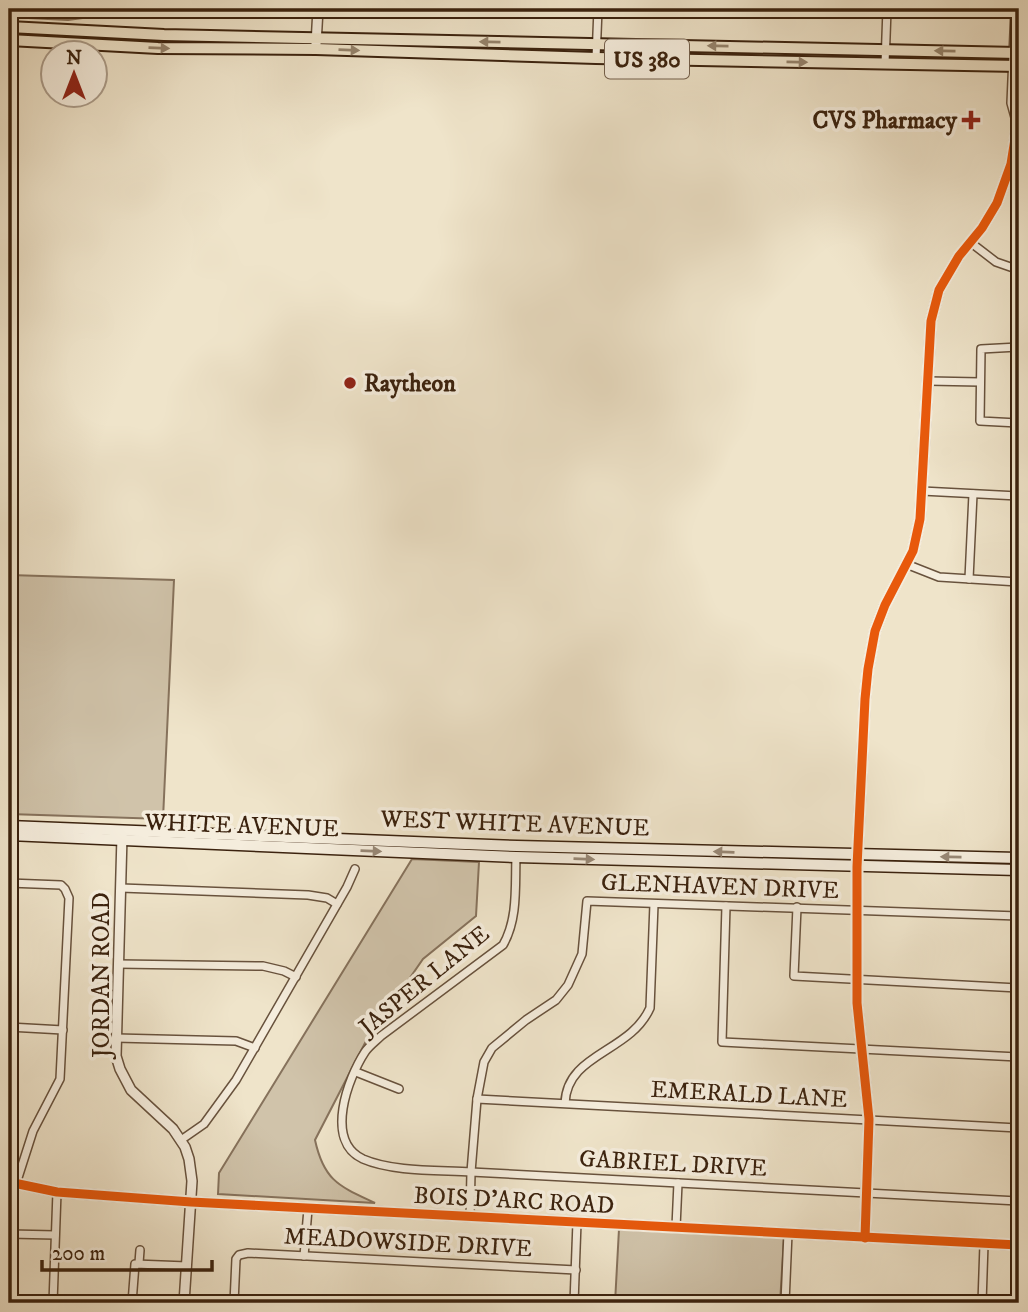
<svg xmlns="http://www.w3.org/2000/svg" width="1028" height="1312" viewBox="0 0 1028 1312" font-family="'IM FELL DW Pica',serif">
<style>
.green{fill:#d0c3aa;stroke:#86725c;stroke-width:2}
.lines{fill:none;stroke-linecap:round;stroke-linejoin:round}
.minor-casing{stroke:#68523d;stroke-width:10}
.tertiary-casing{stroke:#68523d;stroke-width:12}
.secondary-casing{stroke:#3b220e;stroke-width:13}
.trunk-casing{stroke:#3b220e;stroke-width:14}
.minor{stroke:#f5eddd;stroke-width:7}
.tertiary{stroke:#f5eddd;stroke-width:9}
.secondary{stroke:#f5eddd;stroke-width:10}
.trunk{stroke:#efe4ca;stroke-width:10}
.cycleway-casing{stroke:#f5eddd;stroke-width:13}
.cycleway{stroke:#e8590c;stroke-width:9}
.oneway{fill:#95836c}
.oneway2{fill:#988876}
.poi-dot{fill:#8f2418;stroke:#f5eddd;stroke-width:2.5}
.labels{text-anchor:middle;stroke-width:7;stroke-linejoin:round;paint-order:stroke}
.shield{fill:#f5eddd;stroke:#735f4c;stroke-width:2}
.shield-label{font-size:23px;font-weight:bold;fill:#3b220e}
.poi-label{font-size:24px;font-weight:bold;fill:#3b220e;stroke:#f5eddd;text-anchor:end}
.street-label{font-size:24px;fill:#3b220e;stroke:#f5eddd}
</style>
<rect width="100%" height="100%" fill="#efe4ca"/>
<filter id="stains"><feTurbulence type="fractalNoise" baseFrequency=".00286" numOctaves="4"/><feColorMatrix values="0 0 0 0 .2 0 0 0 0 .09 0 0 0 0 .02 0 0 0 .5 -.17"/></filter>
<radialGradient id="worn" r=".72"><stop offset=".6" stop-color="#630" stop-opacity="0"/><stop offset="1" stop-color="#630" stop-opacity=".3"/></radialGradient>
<g class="green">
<polygon points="9,9 76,13 76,9 85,9 82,18 68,20 9,17"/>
<polygon points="9,575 174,580 163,819 9,814 9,613 15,601 9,599"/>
<path d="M412,859L479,862L476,916L423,959L365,1043L315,1140C324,1181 339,1186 375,1203L218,1194L219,1173Z"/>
<polygon points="619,1229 784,1237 780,1303 615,1303"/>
</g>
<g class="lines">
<defs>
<g id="minor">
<polyline points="596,58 598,9"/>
<polyline points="885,64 887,9"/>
<polyline points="970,242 996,262 1019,270"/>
<polyline points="1019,347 981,349 980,421 1019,423"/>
<polyline points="928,381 980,382"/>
<polyline points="922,491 1019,496"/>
<polyline points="906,564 939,577 1019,582"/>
<polyline points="969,579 973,494"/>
<path d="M516,857C515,887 518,919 503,945L381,1036C376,1041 369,1046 365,1052C348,1078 324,1141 363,1159C393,1172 439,1170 471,1172L1019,1201"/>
<polyline points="9,883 61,885 65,889 69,898 60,1079 33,1131 16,1184"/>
<polyline points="121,888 308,895 327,898 337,904"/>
<polyline points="726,906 722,1042 1019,1057"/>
<polyline points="797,907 794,976 1019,988"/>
<polyline points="118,964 263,966 284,971 296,977"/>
<polyline points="9,1027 63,1030"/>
<polyline points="116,1038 236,1041 255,1048"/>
<polyline points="356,1072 399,1089"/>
<polyline points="477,1099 1019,1128"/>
<path d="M565,1103C567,1053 630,1053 650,1008L654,904"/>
<polyline points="181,1140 204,1124 236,1080 347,887 355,869"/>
<polyline points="470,1217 471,1172 477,1099 484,1062 492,1048 526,1020 556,1000 568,985 582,954 587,901 1019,916"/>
<polyline points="676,1227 678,1183"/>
<polyline points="10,1234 55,1235"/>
<polyline points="304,1256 308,1209"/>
<polyline points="139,1263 140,1250"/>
<polyline points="53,1303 57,1192"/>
<polyline points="132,1303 135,1264 187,1266"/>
<polyline points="234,1303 236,1259 239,1255 248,1253 576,1270"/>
<polyline points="574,1303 577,1222"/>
<polyline points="785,1303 788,1233"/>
<polyline points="982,1303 984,1244"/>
</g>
<g id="tertiary">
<polyline points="1016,9 1012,103 1017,121"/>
<polyline points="316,44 318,9"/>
<polyline points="122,836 116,1056 120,1069 131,1090 173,1129 185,1147 189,1159 192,1181 184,1303"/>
<polyline points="9,1182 57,1192 191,1202 1019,1245"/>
<polyline points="865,1238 869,1119 857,1003 857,867 865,699 868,669 875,631 885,605 913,551 920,519 931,321 939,290 959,256 982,228 997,203 1011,164 1019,114"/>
</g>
<g id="secondary">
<polyline points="9,826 517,846 1019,858"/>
<polyline points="9,835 516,857 1019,870"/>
</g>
<g id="trunk">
<polyline points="9,27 164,35 1019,53"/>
<polyline points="9,40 158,48 316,49 596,58 1019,66"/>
</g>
</defs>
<use href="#minor" class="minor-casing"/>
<use href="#tertiary" class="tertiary-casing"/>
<use href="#secondary" class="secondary-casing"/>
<use href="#trunk" class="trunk-casing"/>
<use href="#minor" class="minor"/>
<use href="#tertiary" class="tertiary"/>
<use href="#secondary" class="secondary"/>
<use href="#trunk" class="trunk"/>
<defs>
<g id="cycleway">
<polyline points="9,1182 57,1192 191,1202 1019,1245"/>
<polyline points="865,1238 869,1119 857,1003 857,867 865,699 868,669 875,631 885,605 913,551 920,519 931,321 939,290 959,256 982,228 997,203 1011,164 1019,114"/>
</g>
</defs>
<use href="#cycleway" class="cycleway-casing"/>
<use href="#cycleway" class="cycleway"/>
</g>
<defs><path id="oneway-solid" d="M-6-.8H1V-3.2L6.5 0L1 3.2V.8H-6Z" transform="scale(1.75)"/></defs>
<g class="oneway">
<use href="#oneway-solid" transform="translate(490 42) rotate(-179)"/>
<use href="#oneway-solid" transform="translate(718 46) rotate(-179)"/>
<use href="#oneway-solid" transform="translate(159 48) rotate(2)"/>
<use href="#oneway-solid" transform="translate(349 50) rotate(2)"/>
<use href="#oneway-solid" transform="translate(945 51) rotate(-179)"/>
<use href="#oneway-solid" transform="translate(797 62) rotate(1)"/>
</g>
<g class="oneway2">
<use href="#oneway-solid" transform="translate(371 851) rotate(2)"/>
<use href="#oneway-solid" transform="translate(724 852) rotate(-178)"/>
<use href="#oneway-solid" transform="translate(951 857) rotate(-179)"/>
<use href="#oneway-solid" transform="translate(584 859) rotate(2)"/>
</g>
<g class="poi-dot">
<path d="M967.5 109.5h7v7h7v7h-7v7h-7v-7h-7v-7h7z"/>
<circle cx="350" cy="383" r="7"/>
</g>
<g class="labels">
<rect class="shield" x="605" y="39.5" width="84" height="39" rx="5"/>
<g class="shield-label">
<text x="647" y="67">US 380</text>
</g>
<g class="poi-label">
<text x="957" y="128">CVS Pharmacy</text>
<text x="364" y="391" text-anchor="start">Raytheon</text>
</g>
<g class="street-label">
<text transform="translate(515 823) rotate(2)" y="8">WEST WHITE AVENUE</text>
<text transform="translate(242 825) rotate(2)" y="8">WHITE AVENUE</text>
<text transform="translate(720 886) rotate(2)" y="8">GLENHAVEN DRIVE</text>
<text transform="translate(101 975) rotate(-90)" y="8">JORDAN ROAD</text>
<text transform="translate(424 980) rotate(-39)" y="8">JASPER LANE</text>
<text transform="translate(749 1094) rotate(3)" y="8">EMERALD LANE</text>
<text transform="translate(673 1163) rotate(3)" y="8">GABRIEL DRIVE</text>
<text transform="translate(514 1200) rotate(3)" y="8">BOIS D'ARC ROAD</text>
<text transform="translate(408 1242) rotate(3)" y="8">MEADOWSIDE DRIVE</text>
</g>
</g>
<rect width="1028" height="1312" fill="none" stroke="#efe4ca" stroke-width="35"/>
<rect x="10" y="10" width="1007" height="1291" fill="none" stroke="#3b220e" stroke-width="3.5"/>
<rect x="18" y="18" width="993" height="1277" fill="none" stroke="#3b220e" stroke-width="2"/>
<g transform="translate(74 74)"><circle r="33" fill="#f5eddd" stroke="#ab9c8a" stroke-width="2"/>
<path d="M0-5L12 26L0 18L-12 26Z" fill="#8f2418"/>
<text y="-10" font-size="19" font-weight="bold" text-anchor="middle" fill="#3b220e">N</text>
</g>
<path d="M42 1260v10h170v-10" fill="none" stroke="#3b220e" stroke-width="3.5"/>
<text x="52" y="1260" font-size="21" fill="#3b220e" stroke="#f5eddd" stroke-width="5" paint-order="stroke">200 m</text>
<rect width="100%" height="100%" filter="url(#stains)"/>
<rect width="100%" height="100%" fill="url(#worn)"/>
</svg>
